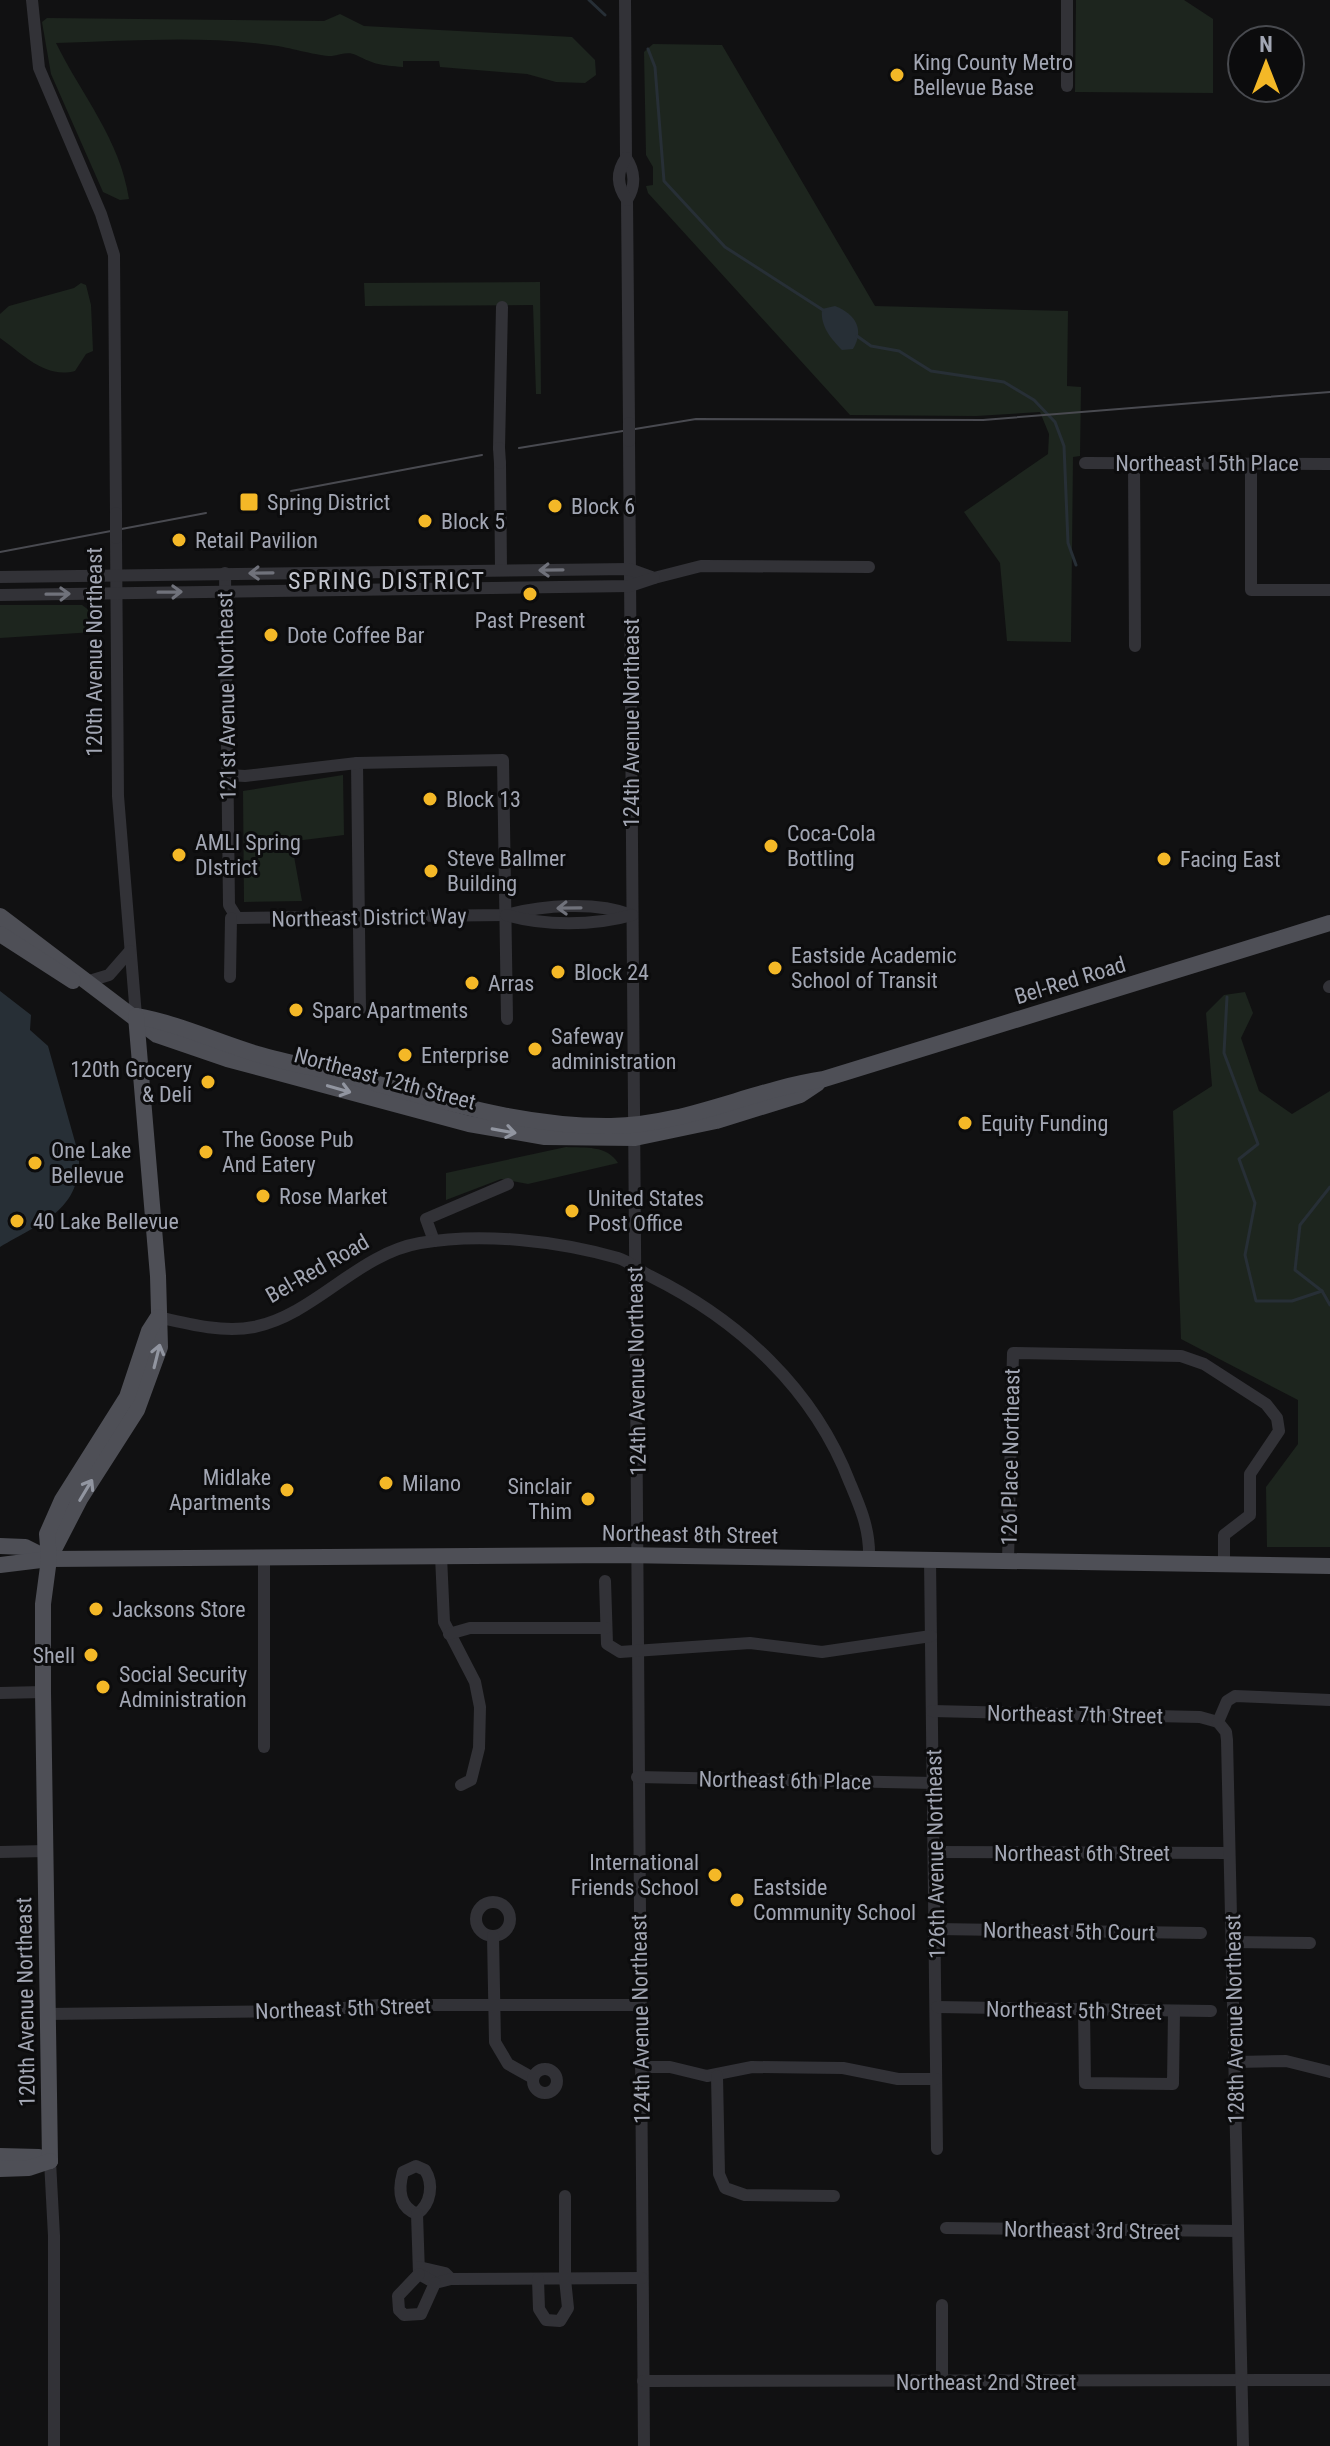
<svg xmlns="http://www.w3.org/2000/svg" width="1330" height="2446" viewBox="0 0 1330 2446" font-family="'Roboto Condensed',sans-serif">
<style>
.green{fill:#1d251e}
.water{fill:#272f36}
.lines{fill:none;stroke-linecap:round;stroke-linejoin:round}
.stream{stroke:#272f36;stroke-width:3}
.minor{stroke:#323237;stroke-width:12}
.major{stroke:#4e4f56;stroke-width:16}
.tram{stroke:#494a50;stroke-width:2}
.minor-bridge{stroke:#323237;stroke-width:12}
.oneway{stroke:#70727b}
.oneway2{stroke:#9195a0}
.poi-dot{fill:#f4b827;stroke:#0c0c0d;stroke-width:3}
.labels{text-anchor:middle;stroke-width:6;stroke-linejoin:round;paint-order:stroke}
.poi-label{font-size:22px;fill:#a2a6b3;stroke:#0c0c0d;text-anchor:start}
.street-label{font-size:22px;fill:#a2a6b3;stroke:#0c0c0d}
.neighbourhood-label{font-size:24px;letter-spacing:2px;fill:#c3c6cf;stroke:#0c0c0d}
</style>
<rect width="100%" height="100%" fill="#111112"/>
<g class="green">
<polygon points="1076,0 1184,0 1213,19 1213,93 1075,92"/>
<path d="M340,14L364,26L572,37L595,60L596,75L585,83L556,82L527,74L440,67L439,61H403V67C380,65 376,65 356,55C348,51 340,55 332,56C323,57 290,48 278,46C206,35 129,41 56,43C82,96 120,139 129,199L120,200L103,192L51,74L42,22L47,18L324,21Z"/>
<polygon points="653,44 722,45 875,306 1068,311 1067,386 1081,387 1080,456 1073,457 1071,642 1007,641 1000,563 964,512 1048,454 1049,434 1040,412 976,416 850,415 648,193 646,186 653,185 653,167 646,155 644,52"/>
<polygon points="540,282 541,394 536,394 533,305 365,306 364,283"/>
<path d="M81,283L86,285L91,305L93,351L86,354L75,371C45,379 23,354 0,338V314L9,306L74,288Z"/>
<polygon points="0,605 82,605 94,614 94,632 0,638"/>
<polygon points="343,775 344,835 295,841 292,845 302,901 244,902 243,791"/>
<polygon points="1245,992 1253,1013 1241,1038 1259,1091 1292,1114 1330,1091 1330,1547 1267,1547 1266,1487 1298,1444 1298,1400 1181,1339 1173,1111 1212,1086 1206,1013 1224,995"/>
<path d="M566,1147C585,1148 607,1145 618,1163L528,1184L501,1179L446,1200V1173Z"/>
</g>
<g class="water">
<path d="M835,306C855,314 865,329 853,349L842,350C831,339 820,326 822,309Z"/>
<path d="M0,991L31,1015L30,1030L48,1046L79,1156C81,1211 41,1222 0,1247Z"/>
</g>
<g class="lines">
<g class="stream">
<polyline points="589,0 605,15"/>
<polyline points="648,49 655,67 664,181 725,247 823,310"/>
<polyline points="857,336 871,346 899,351 931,371 1004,382 1034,400 1055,422 1064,446 1068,543 1076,565"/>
<polyline points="1227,997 1224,1053 1258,1144 1239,1159 1255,1203 1245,1255 1256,1301 1292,1301 1322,1291 1330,1305"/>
<polyline points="1322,1291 1295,1270 1300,1225 1330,1187"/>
</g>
<g class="minor">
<polyline points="32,0 39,68 101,214 114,255 116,513"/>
<path d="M625,0L626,158C635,171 636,186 627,200L629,423"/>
<polyline points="1067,86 1067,0"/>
<path d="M626,158C616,172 617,186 627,200"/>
<polyline points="629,441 644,2446"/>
<polyline points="499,448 502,307"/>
<polyline points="500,463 501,570"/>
<polyline points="1085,463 1330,464"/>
<polyline points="1134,463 1135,646"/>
<polyline points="1251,464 1251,590 1330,590"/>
<polyline points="116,538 118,796 136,1016"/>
<path d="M225,573L229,905L237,918L506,915C543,905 596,901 632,915"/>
<polyline points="0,577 629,569 654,578 701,566 869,567"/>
<polyline points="0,595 630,586 654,578"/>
<polyline points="357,763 360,1009"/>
<polyline points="228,775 245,776 357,763 503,760 507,1019"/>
<path d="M506,915C543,926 594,926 632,915"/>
<polyline points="230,977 231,918"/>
<polyline points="86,982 109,975 130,951"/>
<polyline points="1329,987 1330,986"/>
<polyline points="434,1241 426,1219 508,1184"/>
<path d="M158,1317C188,1324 223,1333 254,1327C316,1314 357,1254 420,1243C482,1232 558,1241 618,1258C629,1261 639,1271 650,1276C739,1320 814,1389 850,1483C861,1509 870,1530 869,1558"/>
<polyline points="441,1556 444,1622 475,1682 480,1707 479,1748 471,1780 461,1785"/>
<polyline points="930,1559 937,2149"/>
<polyline points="1008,1561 1013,1353 1181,1356 1204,1364 1266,1404 1277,1418 1279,1431 1250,1474 1250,1515 1224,1535 1224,1564"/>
<polyline points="605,1581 607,1644 620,1652 750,1643 822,1652 931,1636"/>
<polyline points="449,1634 470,1628 606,1628"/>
<polyline points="0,1693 43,1692"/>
<polyline points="932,1711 1200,1717 1218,1722"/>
<polyline points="264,1747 264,1557"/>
<polyline points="637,1777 934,1783"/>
<polyline points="0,1852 46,1851"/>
<polyline points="936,1852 1229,1853"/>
<circle cx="493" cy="1919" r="17"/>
<polyline points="937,1929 1201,1933"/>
<polyline points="493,1936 495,2042 508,2064 533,2078"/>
<polyline points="1233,1942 1310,1943"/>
<polyline points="937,2007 1211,2011"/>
<polyline points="1084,2010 1085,2083 1173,2084 1174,2011"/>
<polyline points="46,2014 309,2011 379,2005 640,2005"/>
<polyline points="1237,2062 1286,2061 1330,2072"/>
<polyline points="641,2067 670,2067 707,2076 752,2067 843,2068 898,2079 936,2079"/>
<circle cx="545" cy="2081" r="12"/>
<polyline points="717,2076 719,2174 725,2188 745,2195 834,2196"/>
<polyline points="50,2161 54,2236 54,2446"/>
<path d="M416,2166L425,2170C434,2184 431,2204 417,2214C399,2207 398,2190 403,2172Z"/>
<polyline points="417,2214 419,2274"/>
<polyline points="946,2228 1238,2231"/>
<polyline points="419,2267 445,2273 451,2279"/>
<polyline points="419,2274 435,2283 451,2279 642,2278"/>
<polyline points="419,2274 398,2296 399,2310 404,2315 421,2314 435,2283"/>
<polyline points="538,2279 539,2309 546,2320 560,2321 568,2308 565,2279 565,2196"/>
<polyline points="643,2381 1330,2380"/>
<polyline points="942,2381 942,2305"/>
<polyline points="1243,2446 1227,1740 1226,1732 1218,1722 1227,1701 1235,1696 1330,1700"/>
</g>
<g class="major">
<polyline points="0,916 157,1035 227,1059 469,1124 545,1137 635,1138 716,1121 800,1095 818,1083"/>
<polyline points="0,934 73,981"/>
<path d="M136,1016C177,1023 217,1042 257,1054C291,1064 328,1070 363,1080C446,1102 525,1127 611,1126C686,1125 751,1090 824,1079L1330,923"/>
<polyline points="0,1546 25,1547 49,1559"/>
<polyline points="49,1559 80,1499 137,1410 160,1347 158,1276 136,1016"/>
<polyline points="0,1565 49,1559 622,1555 1330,1566"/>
<polyline points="0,2156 39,2157 50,2161"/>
<polyline points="50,2161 43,1692 43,1604 49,1559 47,1534 62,1500 127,1397 149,1331 158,1317"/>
<polyline points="0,2169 29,2168 50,2161"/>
</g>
<g class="tram">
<polyline points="519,448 696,419 983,420 1330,392"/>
<polyline points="291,491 482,455"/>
<polyline points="0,552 206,513"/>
</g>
<g class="minor-bridge">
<polyline points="629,423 629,441"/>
<polyline points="499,448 500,463"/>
<polyline points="116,513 116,538"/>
</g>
</g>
<defs><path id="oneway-shaft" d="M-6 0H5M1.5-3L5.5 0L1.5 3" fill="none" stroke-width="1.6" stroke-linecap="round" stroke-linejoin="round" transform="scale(2)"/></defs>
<g class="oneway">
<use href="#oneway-shaft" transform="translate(551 570) rotate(179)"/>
<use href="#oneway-shaft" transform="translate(261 573) rotate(179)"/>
<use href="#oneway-shaft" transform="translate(170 592) rotate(-1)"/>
<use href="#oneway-shaft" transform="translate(58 594) rotate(-1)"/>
<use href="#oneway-shaft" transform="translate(569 908) rotate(179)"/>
</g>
<g class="oneway2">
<use href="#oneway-shaft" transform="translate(339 1089) rotate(16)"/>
<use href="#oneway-shaft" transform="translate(504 1131) rotate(10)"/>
<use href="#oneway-shaft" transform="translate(157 1356) rotate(-76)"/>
<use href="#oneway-shaft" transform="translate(86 1490) rotate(-59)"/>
</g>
<g class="poi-dot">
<circle cx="897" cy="75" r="8"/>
<rect x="239" y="492" width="20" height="20" rx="4"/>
<circle cx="555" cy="506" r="8"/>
<circle cx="425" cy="521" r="8"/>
<circle cx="179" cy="540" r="8"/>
<circle cx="530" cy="594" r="8"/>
<circle cx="271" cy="635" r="8"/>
<circle cx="430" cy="799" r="8"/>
<circle cx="771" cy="846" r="8"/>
<circle cx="179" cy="855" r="8"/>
<circle cx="1164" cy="859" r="8"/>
<circle cx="431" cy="871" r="8"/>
<circle cx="775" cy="968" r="8"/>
<circle cx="558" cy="972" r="8"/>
<circle cx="472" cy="983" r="8"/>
<circle cx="296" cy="1010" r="8"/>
<circle cx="535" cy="1049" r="8"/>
<circle cx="405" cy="1055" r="8"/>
<circle cx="208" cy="1082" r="8"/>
<circle cx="965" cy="1123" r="8"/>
<circle cx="206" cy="1152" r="8"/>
<circle cx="35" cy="1163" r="8"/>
<circle cx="263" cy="1196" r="8"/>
<circle cx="572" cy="1211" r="8"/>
<circle cx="17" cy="1221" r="8"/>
<circle cx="386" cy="1483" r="8"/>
<circle cx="287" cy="1490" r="8"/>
<circle cx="588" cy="1499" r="8"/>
<circle cx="96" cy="1609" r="8"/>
<circle cx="91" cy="1655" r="8"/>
<circle cx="103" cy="1687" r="8"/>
<circle cx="715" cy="1875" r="8"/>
<circle cx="737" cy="1900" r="8"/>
</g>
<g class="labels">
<g class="poi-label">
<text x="913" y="70">King County Metro<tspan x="913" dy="25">Bellevue Base</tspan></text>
<text x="267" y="510">Spring District</text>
<text x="571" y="514">Block 6</text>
<text x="441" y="529">Block 5</text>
<text x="195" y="548">Retail Pavilion</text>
<text x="530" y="628" text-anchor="middle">Past Present</text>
<text x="287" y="643">Dote Coffee Bar</text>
<text x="446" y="807">Block 13</text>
<text x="787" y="841">Coca-Cola<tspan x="787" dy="25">Bottling</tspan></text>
<text x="195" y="850">AMLI Spring<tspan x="195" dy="25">DIstrict</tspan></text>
<text x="447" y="866">Steve Ballmer<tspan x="447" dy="25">Building</tspan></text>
<text x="1180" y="867">Facing East</text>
<text x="791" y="963">Eastside Academic<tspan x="791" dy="25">School of Transit</tspan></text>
<text x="574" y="980">Block 24</text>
<text x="488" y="991">Arras</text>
<text x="312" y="1018">Sparc Apartments</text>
<text x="551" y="1044">Safeway<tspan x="551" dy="25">administration</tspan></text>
<text x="421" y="1063">Enterprise</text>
<text x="192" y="1077" text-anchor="end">120th Grocery<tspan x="192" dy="25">&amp; Deli</tspan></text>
<text x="981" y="1131">Equity Funding</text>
<text x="222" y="1147">The Goose Pub<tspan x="222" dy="25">And Eatery</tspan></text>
<text x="51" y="1158">One Lake<tspan x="51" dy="25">Bellevue</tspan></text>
<text x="279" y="1204">Rose Market</text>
<text x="588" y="1206">United States<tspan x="588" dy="25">Post Office</tspan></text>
<text x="33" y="1229">40 Lake Bellevue</text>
<text x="271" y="1485" text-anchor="end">Midlake<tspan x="271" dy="25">Apartments</tspan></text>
<text x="402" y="1491">Milano</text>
<text x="572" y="1494" text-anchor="end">Sinclair<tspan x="572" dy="25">Thim</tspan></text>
<text x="112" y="1617">Jacksons Store</text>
<text x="75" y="1663" text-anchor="end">Shell</text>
<text x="119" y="1682">Social Security<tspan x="119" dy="25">Administration</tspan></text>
<text x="699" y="1870" text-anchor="end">International<tspan x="699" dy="25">Friends School</tspan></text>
<text x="753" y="1895">Eastside<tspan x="753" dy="25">Community School</tspan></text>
</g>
<g class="street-label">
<text x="1207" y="471">Northeast 15th Place</text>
<text transform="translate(94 652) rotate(-90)" y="8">120th Avenue Northeast</text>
<text transform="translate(226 696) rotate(-91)" y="8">121st Avenue Northeast</text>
<text transform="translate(631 723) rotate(-90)" y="8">124th Avenue Northeast</text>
<text transform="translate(369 917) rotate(-1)" y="8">Northeast District Way</text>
<text transform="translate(1070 980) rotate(-17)" y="8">Bel-Red Road</text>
<text transform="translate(385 1078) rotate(15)" y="8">Northeast 12th Street</text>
<text transform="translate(317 1268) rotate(-30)" y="8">Bel-Red Road</text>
<text transform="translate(636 1371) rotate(-91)" y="8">124th Avenue Northeast</text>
<text transform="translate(1010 1457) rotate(-89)" y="8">126 Place Northeast</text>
<text transform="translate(690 1534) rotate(1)" y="8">Northeast 8th Street</text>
<text transform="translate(1075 1714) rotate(1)" y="8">Northeast 7th Street</text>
<text transform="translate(785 1780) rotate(1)" y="8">Northeast 6th Place</text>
<text x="1082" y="1861">Northeast 6th Street</text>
<text transform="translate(935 1854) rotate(-91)" y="8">126th Avenue Northeast</text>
<text transform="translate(1069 1931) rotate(1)" y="8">Northeast 5th Court</text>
<text transform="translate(25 2002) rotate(-91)" y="8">120th Avenue Northeast</text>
<text transform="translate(343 2008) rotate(-2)" y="8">Northeast 5th Street</text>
<text transform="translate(1074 2010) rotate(1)" y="8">Northeast 5th Street</text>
<text transform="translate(640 2019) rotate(-91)" y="8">124th Avenue Northeast</text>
<text transform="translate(1234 2019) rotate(-91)" y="8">128th Avenue Northeast</text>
<text transform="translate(1092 2230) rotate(1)" y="8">Northeast 3rd Street</text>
<text x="986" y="2390">Northeast 2nd Street</text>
</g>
<g class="neighbourhood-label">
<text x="387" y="589">SPRING DISTRICT</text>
</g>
</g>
<g transform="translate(1266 64)"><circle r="38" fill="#0c0c0d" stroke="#484a4f" stroke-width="2"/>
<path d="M0-6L14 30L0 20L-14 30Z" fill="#f4b827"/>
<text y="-12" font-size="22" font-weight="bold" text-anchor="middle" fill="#a2a6b3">N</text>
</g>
</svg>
